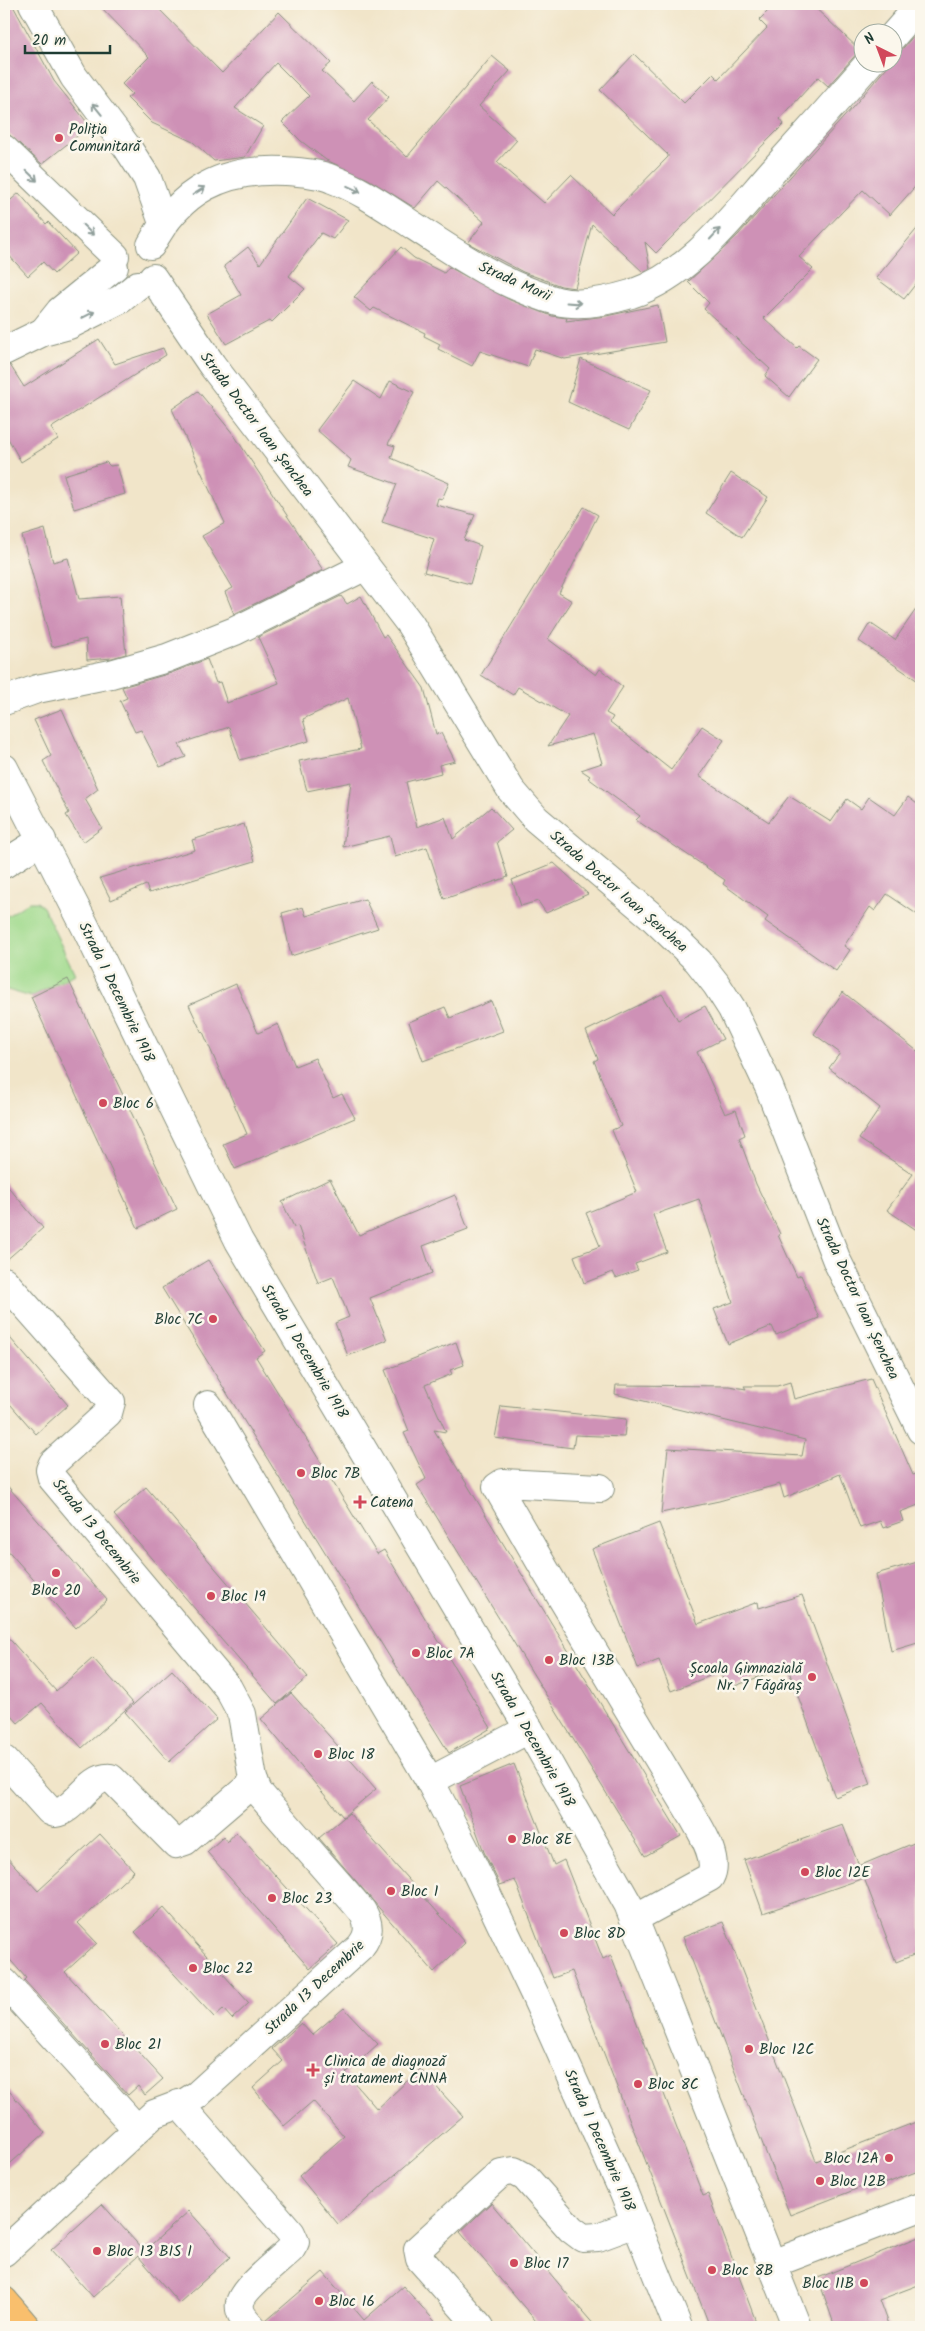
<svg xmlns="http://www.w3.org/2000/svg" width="925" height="2331" viewBox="0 0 925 2331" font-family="Kalam,sans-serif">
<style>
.green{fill:#a0da8d;stroke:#608c60}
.building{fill:#ce91b6}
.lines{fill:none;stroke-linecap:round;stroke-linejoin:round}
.minor-casing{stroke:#88917e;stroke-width:30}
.major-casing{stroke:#88917e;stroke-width:30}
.minor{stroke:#fff;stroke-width:28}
.major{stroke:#f9bf6d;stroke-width:28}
.oneway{stroke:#8f9e9a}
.poi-dot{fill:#d1495b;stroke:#fbf7ec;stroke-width:2}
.labels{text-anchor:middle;stroke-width:5;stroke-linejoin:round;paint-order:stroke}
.poi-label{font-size:15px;fill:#1f3d34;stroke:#fbf7ec;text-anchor:start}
.street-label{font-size:15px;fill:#1f3d34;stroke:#fbf7ec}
</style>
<rect width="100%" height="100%" fill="#fbf7ec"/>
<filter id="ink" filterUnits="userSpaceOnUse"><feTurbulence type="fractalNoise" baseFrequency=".02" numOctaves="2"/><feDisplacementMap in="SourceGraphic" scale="10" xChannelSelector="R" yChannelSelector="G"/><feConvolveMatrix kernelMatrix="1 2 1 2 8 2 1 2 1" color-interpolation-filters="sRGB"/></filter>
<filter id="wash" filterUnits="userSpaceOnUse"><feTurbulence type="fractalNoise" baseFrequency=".0096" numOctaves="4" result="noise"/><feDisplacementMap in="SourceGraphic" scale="20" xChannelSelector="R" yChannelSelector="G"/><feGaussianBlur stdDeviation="1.12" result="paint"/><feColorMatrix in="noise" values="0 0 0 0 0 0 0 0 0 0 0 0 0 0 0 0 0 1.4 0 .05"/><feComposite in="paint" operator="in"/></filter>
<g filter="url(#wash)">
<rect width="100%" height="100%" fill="#f1e5c9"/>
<polygon class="green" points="29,902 37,902 43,907 75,974 31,997 4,989 4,918"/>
<g id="blocks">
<g class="building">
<polygon points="4,4 12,4 54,81 90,126 42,164 4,130"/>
<polygon points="98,4 154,4 222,73 279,12 331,63 322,71 354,101 372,81 389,97 368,120 407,157 492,56 510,71 479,106 517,140 497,162 544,203 571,175 612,214 668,157 668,155 600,90 634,54 684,103 713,74 718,79 767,28 759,20 775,4 811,4 860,50 828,86 818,77 780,119 784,124 656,253 645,242 650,268 643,272 592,224 575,288 561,286 523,272 468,243 484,222 438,181 415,208 368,179 326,160 301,141 282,122 309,96 276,63 235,108 263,126 245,157 214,161 193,142 152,123 127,98 132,94 122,84 149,57"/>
<polygon points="921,27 921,180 890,215 863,190 799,257 813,269 764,318 797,348 799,346 817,359 789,397 765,376 770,369 704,309 709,303 688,282 738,235 852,108"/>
<polygon points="19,193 46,224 48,222 77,253 54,274 43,262 28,276 4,250 4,206"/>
<polygon points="307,198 348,220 333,239 321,233 289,276 305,289 271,323 269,321 226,344 207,314 241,295 224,266 248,247 260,264"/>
<polygon points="921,224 921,277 904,299 876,278"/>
<polygon points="401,247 414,258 444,273 449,267 510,300 552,316 567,318 566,321 606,316 658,305 665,342 565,359 535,349 528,367 480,351 472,366 438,349 440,344 424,336 425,333 374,308 371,311 354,297"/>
<polygon points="99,339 115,364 163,348 166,355 51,428 58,439 21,462 4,431 4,366 10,365 24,387"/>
<polygon points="581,359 651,390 629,430 568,402"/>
<polygon points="354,381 381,399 390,381 414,392 388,444 395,446 391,458 449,483 442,499 438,498 436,505 475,515 464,540 481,546 470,584 424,572 434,539 382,522 397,484 348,467 351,460 317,430"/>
<polygon points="198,391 234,435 323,570 234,614 225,592 233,588 202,536 225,523 172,409"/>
<polygon points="106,462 110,466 117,465 125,494 74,509 64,475"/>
<polygon points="731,473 768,497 742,537 706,513"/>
<polygon points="584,507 598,515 559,593 572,601 548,639 596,675 600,669 623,687 606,713 613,717 610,722 671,770 702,726 724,740 699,776 769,822 789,796 831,822 847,799 861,809 869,797 895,815 908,797 921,807 921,917 887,894 875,911 870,907 844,946 850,950 836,971 765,921 768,917 723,884 725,880 636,820 640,816 588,778 590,776 581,770 602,763 593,734 548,746 568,716 518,687 513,695 481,675"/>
<polygon points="45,529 53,562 68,558 79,599 120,596 126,654 112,658 87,660 86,639 52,647 22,536"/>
<polygon points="341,596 347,604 361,596 383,637 386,635 424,688 436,734 441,733 455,761 439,765 441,773 406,782 417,827 445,817 453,839 491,807 512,830 497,842 508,877 444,899 427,847 395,857 390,836 343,847 351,782 307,791 299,761 361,749 348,698 303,719 309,741 240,760 229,727 179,744 186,757 160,767 141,730 135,732 120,701 127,698 122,687 171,673 207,659 216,683 220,682 227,703 279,683 258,637"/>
<polygon points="921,602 921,683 859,641 870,623 895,640"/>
<polygon points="62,709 98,789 85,799 102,828 83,842 66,815 69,813 43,761 51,756 34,720"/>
<polygon points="244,824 255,861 149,893 146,885 111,900 100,878 195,850 192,840"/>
<polygon points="554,863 588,894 546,913 538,901 521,906 512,880"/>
<polygon points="365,899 378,928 291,956 282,913 303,907 306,916"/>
<polygon points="68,979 177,1209 138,1228 31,997"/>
<polygon points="236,984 258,1033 278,1024 295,1066 315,1058 333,1098 342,1094 355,1118 235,1169 223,1144 247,1134 203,1032 202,1033 189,1005"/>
<polygon points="843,992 921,1054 921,1233 887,1210 913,1174 859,1139 880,1108 829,1068 840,1053 814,1034"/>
<polygon points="662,994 678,1020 705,1006 723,1039 697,1052 725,1114 736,1110 745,1135 739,1138 756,1184 780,1234 778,1235 797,1277 801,1275 819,1318 776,1335 772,1326 728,1344 714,1309 733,1302 699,1199 653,1215 667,1252 635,1264 638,1270 616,1278 613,1272 584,1283 574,1256 600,1246 586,1213 637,1192 612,1130 621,1126 594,1061 598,1059 586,1031"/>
<polygon points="491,1001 503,1031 423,1061 409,1022 445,1007 450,1018"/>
<polygon points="330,1179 359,1235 455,1195 468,1229 423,1246 432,1273 370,1298 387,1340 348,1356 335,1323 349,1317 333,1277 318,1283 298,1226 294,1227 282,1202"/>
<polygon points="4,1182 43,1228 4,1262"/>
<polygon points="208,1260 265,1351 256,1357 377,1554 384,1550 491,1728 449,1753 162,1288"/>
<polygon points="4,1331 68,1405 36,1434 4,1397"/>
<polygon points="456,1342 464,1365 450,1370 452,1374 425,1385 446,1432 434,1430 681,1836 645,1856 417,1485 426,1479 404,1433 409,1431 385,1370"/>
<polygon points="871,1379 913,1475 921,1472 921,1504 900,1512 903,1521 883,1528 880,1521 860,1528 840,1474 784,1498 780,1484 719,1501 661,1513 668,1448 802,1456 805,1440 615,1394 616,1385 729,1386 746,1389 744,1386 777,1386 790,1382 794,1399"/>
<polygon points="501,1406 626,1419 624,1437 575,1435 573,1448 495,1438"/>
<polygon points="4,1482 107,1600 76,1628 4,1546"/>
<polygon points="146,1487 308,1677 277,1704 114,1515"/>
<polygon points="659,1523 698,1624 758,1602 759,1608 802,1595 871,1784 835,1797 787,1666 727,1689 720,1672 671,1691 659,1660 638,1668 592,1549"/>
<polygon points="921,1561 921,1642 891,1651 876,1574"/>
<polygon points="4,1633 56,1691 93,1658 133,1703 82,1748 42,1703 18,1723 4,1707"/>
<polygon points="172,1670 217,1719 169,1762 125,1712"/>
<polygon points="291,1693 376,1789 343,1817 261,1719"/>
<polygon points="514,1764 554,1865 564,1860 603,1959 611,1955 703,2196 708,2194 758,2327 710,2327 572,1971 553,1978 515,1880 500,1885 484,1852 460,1786"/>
<polygon points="349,1813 465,1943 434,1972 319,1838"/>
<polygon points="843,1825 859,1866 921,1840 921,1952 896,1962 864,1878 763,1913 744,1860"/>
<polygon points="236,1832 338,1944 310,1969 207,1852 223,1837 227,1842"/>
<polygon points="100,1834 134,1871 78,1923 97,1943 65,1972 163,2079 145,2095 138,2086 128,2095 24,1980 26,1978 4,1953 4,1854 38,1891"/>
<polygon points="163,1907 249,2003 232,2019 223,2009 214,2017 135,1932"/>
<polygon points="723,1922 816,2161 921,2120 921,2170 869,2190 867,2185 790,2215 683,1937"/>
<polygon points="344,2008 378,2044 346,2073 377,2109 420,2069 463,2116 338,2224 299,2176 344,2136 313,2101 284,2126 253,2088 283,2061 272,2049 301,2023 312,2035"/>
<polygon points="4,2085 45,2133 4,2169"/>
<polygon points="491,2203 569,2296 596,2327 541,2327 460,2232"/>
<polygon points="102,2204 144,2251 189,2211 230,2257 179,2303 138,2256 93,2297 51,2250"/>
<polygon points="921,2236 921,2284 879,2300 889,2327 835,2327 818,2278"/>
<polygon points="323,2272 364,2320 403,2286 440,2327 267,2327 266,2321"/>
</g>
</g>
</g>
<g filter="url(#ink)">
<use href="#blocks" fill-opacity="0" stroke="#88917e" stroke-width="1"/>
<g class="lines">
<defs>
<g id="minor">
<polyline points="33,4 74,77 127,147 147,178 163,223"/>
<polyline points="892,37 921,4"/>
<polyline points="4,149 115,256"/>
<path d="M151,245C180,190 223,168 285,171C300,172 318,173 332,179C359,189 382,205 405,220C452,251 502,286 557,301C581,307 608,301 631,294C691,274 733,216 773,171C806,135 838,99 870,62"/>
<polyline points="153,278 212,365 410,624 511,790 536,819 649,914 698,961 716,984 732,1009 769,1087 837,1261 921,1430"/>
<polyline points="44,331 60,311 114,267"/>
<polyline points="4,351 43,332 69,325 121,299 138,285"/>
<polyline points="4,701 37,689 111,674 167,658 235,631 364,567"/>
<polyline points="4,768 85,926 239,1241 529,1729 628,1904 797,2327"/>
<polyline points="4,864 42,840"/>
<path d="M4,1281L111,1402L108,1413L53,1463L50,1470L52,1478L228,1688L242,1714L253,1779L258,1792L362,1911C370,1924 370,1935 360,1947L197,2095L186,2102L154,2114L4,2252"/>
<polyline points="208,1405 430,1781 471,1861 534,1993 623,2191 678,2327"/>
<path d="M600,1488L503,1483L497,1487L545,1570L692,1815C701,1831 720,1859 710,1877L635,1918"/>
<path d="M4,1760L50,1811L55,1813C75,1811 90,1775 111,1778L176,1844L185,1841L254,1782"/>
<polyline points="430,1781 529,1729"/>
<polyline points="4,1982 137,2129"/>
<path d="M179,2104L291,2233L295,2242L291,2249C280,2260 242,2289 240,2303C238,2313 246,2321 252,2327"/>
<polyline points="772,2264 921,2207"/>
<polyline points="480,2327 420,2259 418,2249 501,2173 514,2171 525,2177 571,2229 583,2238 598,2237 636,2223"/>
</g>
<polyline id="major" points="4,2301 26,2327"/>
</defs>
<use href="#minor" class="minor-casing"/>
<use href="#major" class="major-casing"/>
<use href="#minor" class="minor"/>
<use href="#major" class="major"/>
</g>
<defs><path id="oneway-shaft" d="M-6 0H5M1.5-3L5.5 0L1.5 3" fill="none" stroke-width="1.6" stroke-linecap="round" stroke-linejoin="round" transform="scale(1.25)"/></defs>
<g class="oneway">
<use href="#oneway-shaft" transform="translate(97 109) rotate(-129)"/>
<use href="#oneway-shaft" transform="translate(32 176) rotate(44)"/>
<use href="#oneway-shaft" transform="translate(354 189) rotate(25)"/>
<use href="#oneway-shaft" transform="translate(199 191) rotate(-32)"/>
<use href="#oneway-shaft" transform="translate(88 230) rotate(44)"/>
<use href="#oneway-shaft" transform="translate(715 234) rotate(-47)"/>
<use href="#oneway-shaft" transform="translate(574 303) rotate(4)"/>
<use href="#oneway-shaft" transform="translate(88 315) rotate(-27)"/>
</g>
</g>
<g class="poi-dot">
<circle cx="59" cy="138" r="5"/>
<circle cx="103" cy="1103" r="5"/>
<circle cx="213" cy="1319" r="5"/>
<circle cx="301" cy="1473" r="5"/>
<path d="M357.5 1494.5h5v5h5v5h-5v5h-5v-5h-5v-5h5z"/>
<circle cx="56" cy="1573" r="5"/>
<circle cx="211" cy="1596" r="5"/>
<circle cx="416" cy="1653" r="5"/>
<circle cx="549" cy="1660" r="5"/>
<circle cx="812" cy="1677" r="5"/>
<circle cx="318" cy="1754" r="5"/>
<circle cx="512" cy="1839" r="5"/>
<circle cx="805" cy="1872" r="5"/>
<circle cx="391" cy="1891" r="5"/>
<circle cx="272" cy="1898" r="5"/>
<circle cx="564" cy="1933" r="5"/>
<circle cx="193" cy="1968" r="5"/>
<circle cx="105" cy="2044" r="5"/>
<circle cx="749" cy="2049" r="5"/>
<path d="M310.5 2062.5h5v5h5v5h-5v5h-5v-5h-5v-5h5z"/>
<circle cx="638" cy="2084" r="5"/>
<circle cx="889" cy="2158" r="5"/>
<circle cx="820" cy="2181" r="5"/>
<circle cx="97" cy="2251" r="5"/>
<circle cx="514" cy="2263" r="5"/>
<circle cx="712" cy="2270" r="5"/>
<circle cx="864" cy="2283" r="5"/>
<circle cx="319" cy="2301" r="5"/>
</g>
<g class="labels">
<g class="poi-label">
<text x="69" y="134">Poliția<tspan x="69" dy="17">Comunitară</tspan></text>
<text x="113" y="1108">Bloc 6</text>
<text x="203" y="1324" text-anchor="end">Bloc 7C</text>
<text x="311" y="1478">Bloc 7B</text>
<text x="370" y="1507">Catena</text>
<text x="56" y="1595" text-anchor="middle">Bloc 20</text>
<text x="221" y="1601">Bloc 19</text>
<text x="426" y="1658">Bloc 7A</text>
<text x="559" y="1665">Bloc 13B</text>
<text x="802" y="1673" text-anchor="end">Școala Gimnazială<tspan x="802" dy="17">Nr. 7 Făgăraș</tspan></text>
<text x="328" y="1759">Bloc 18</text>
<text x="522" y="1844">Bloc 8E</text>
<text x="815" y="1877">Bloc 12E</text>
<text x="401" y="1896">Bloc 1</text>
<text x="282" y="1903">Bloc 23</text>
<text x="574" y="1938">Bloc 8D</text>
<text x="203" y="1973">Bloc 22</text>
<text x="115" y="2049">Bloc 21</text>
<text x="759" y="2054">Bloc 12C</text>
<text x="324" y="2066">Clinica de diagnoză<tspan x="324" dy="17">și tratament CNNA</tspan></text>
<text x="648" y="2089">Bloc 8C</text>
<text x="879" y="2163" text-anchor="end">Bloc 12A</text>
<text x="830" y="2186">Bloc 12B</text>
<text x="107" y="2256">Bloc 13 BIS I</text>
<text x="524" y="2268">Bloc 17</text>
<text x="722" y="2275">Bloc 8B</text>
<text x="854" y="2288" text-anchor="end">Bloc 11B</text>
<text x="329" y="2306">Bloc 16</text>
</g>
<g class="street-label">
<text transform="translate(515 281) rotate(24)" y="5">Strada Morii</text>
<text transform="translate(257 424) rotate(53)" y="5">Strada Doctor Ioan Șenchea</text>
<text transform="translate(619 891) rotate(41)" y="5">Strada Doctor Ioan Șenchea</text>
<text transform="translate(117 992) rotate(64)" y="5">Strada 1 Decembrie 1918</text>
<text transform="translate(858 1298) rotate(65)" y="5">Strada Doctor Ioan Șenchea</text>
<text transform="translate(305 1351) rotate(59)" y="5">Strada 1 Decembrie 1918</text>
<text transform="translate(97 1531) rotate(51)" y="5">Strada 13 Decembrie</text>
<text transform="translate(533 1739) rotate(60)" y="5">Strada 1 Decembrie 1918</text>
<text transform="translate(314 1987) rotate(-43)" y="5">Strada 13 Decembrie</text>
<text transform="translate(600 2140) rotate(66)" y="5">Strada 1 Decembrie 1918</text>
</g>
</g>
<rect width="925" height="2331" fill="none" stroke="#fbf7ec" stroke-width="20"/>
<g transform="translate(878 48) rotate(318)"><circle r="24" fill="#fbf7ec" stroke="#a3ada2"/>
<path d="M0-4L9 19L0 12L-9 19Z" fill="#d1495b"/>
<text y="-8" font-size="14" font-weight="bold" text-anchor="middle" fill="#1f3d34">N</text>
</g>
<path d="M25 45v8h85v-8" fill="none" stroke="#1f3d34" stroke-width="2.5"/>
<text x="32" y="45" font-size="15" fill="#1f3d34" stroke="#fbf7ec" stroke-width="4" paint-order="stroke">20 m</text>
</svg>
